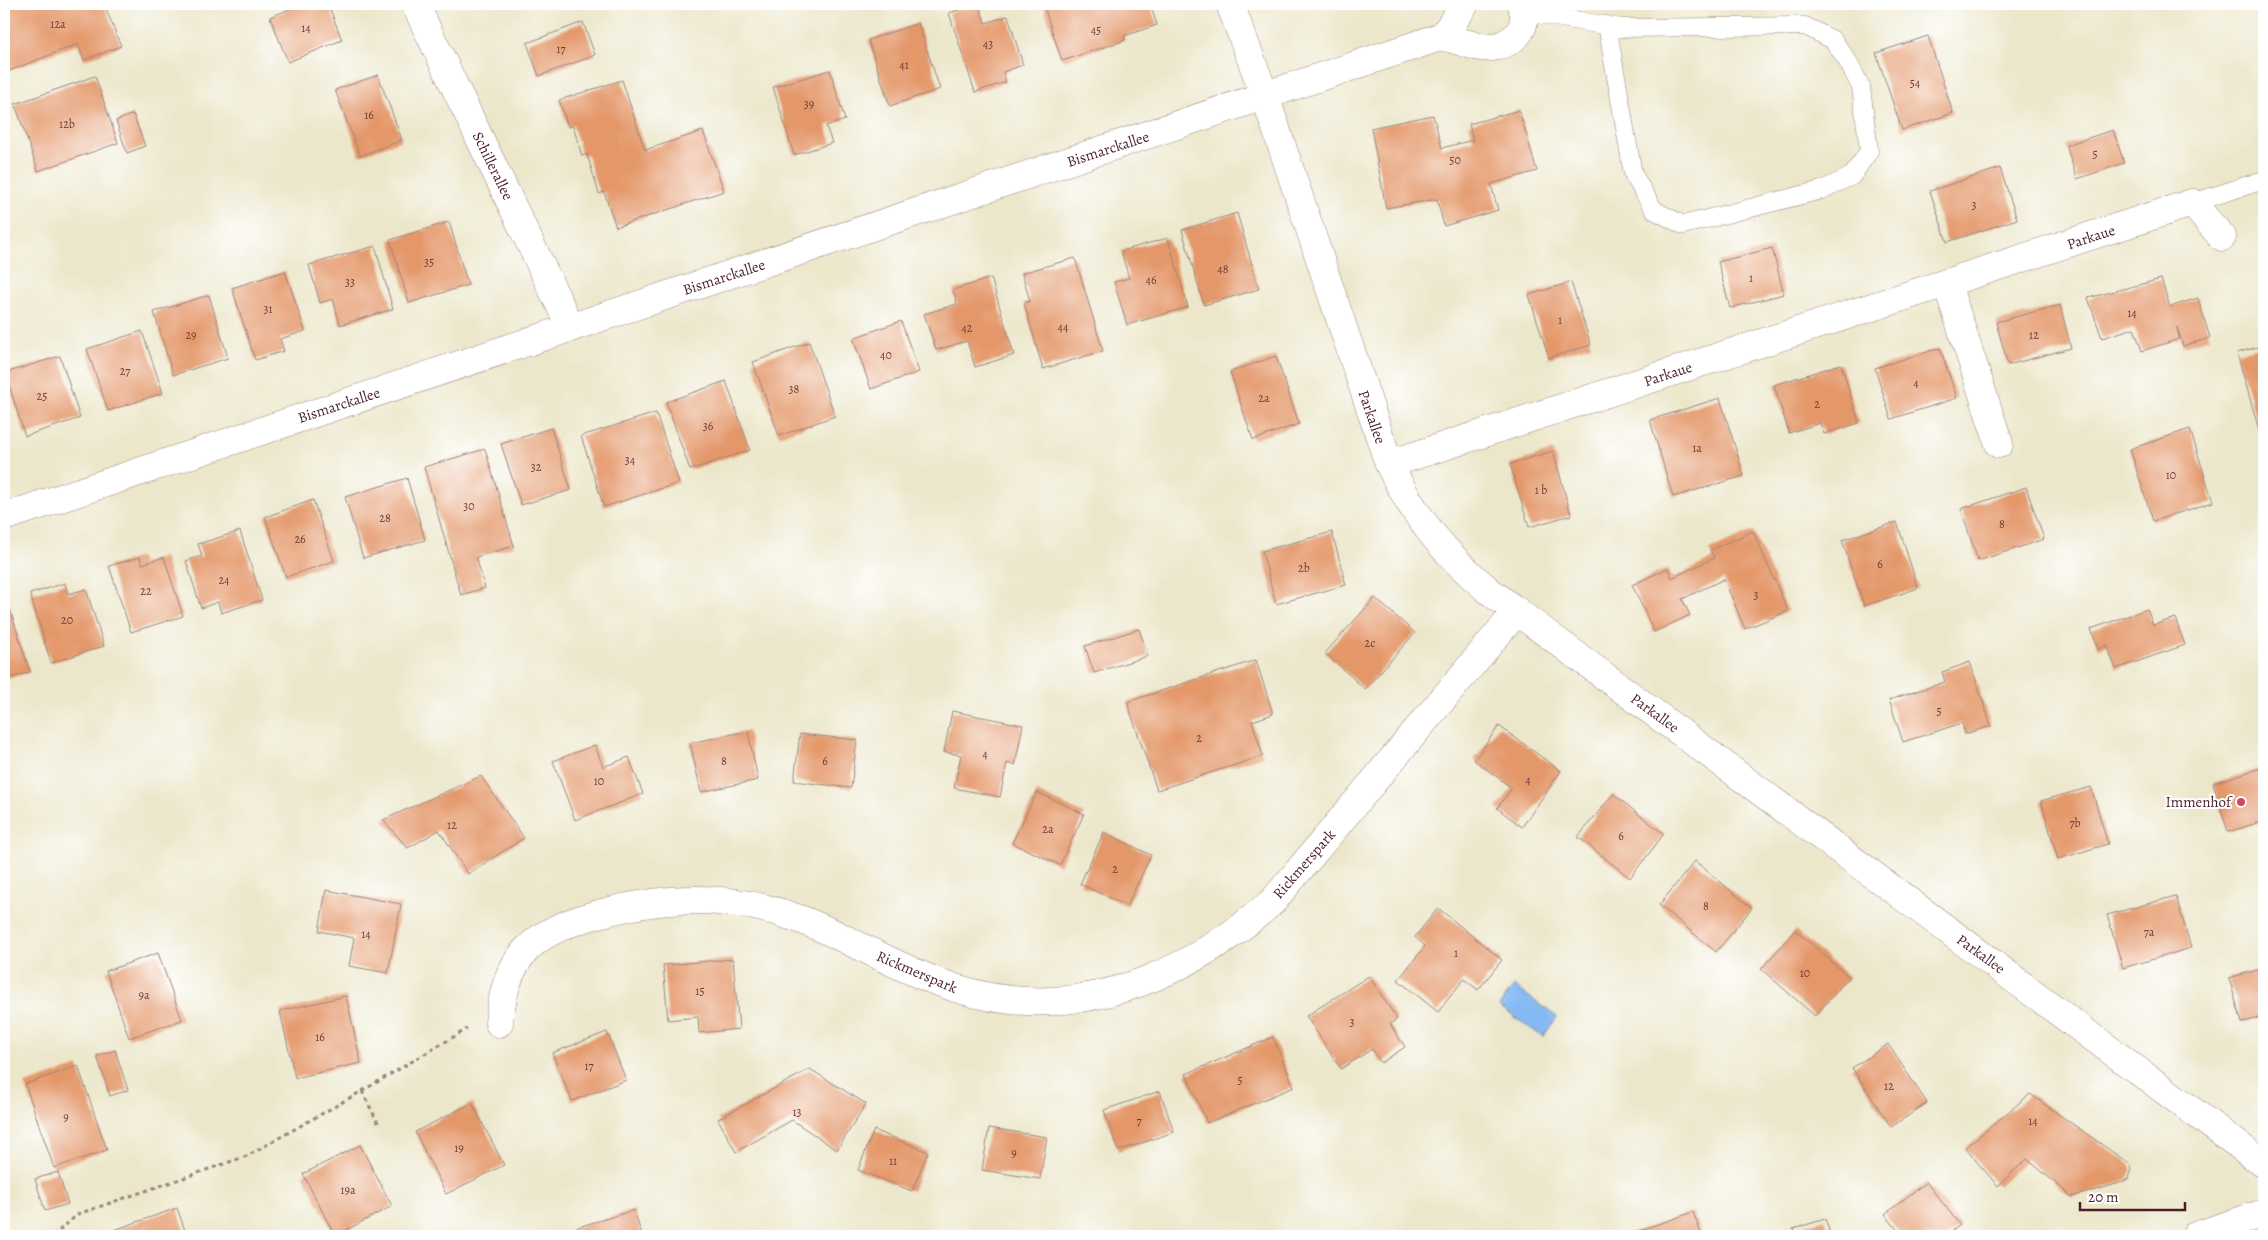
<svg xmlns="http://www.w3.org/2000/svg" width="2268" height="1240" viewBox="0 0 2268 1240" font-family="Alegreya,serif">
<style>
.water{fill:#85b9f3;stroke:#686c8f}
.building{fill:#e4986b}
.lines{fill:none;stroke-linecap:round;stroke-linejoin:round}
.lane-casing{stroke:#9b837b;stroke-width:19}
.street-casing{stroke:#9b837b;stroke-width:29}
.path{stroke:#9b837b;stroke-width:3;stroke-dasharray:4 4;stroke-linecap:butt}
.lane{stroke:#fff;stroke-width:18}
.street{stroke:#fff;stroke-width:28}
.poi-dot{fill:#d1495b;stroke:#fff;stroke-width:2}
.labels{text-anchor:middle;stroke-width:4;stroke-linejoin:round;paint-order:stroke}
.number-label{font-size:12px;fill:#703d3b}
.street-label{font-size:15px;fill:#4a1f2b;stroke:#fff}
.poi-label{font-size:15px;fill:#4a1f2b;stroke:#fff;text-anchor:end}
</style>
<rect width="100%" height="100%" fill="#fff"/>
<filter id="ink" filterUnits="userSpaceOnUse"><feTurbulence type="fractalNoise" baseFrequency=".02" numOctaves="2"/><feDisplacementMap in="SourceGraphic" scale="10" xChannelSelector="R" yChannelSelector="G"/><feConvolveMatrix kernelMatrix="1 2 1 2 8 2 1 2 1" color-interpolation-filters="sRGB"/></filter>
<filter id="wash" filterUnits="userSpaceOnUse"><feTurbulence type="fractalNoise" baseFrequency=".0096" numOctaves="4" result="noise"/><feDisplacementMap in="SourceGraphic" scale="20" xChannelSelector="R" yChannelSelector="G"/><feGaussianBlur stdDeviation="1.12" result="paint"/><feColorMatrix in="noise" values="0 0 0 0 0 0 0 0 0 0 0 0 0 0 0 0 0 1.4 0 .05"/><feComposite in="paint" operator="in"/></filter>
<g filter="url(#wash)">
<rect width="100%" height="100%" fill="#ece7cb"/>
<polygon class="water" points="1514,986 1557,1017 1543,1037 1499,1006"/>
<g id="blocks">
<g class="building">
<polygon points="4,4 104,4 121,46 84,60 78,44 4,73"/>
<polygon points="303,4 328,4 342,40 288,62 270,17"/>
<polygon points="979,4 985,23 1008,16 1023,65 1003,72 1006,82 975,92 949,13"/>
<polygon points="1043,4 1150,4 1157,25 1124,36 1125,40 1062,61"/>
<polygon points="583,22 595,55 539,76 527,43"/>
<polygon points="918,23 940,89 890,106 868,40"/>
<polygon points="1928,36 1953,113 1902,130 1876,53"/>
<polygon points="830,70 845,120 826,126 832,143 794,155 773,87"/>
<polygon points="378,75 402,140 360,156 335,90"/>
<polygon points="95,76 118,143 38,171 15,104"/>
<polygon points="622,80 645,150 703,131 724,191 616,227 604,192 599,194 587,154 582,156 573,126 568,127 559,100"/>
<polygon points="1519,110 1537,171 1491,184 1498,210 1444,226 1437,199 1386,208 1371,128 1433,115 1442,148 1473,140 1469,124"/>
<polygon points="133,114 145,146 127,153 116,121"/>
<polygon points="2113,130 2124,163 2077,179 2066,145"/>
<polygon points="2000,168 2017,219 1947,242 1930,191"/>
<polygon points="1237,213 1259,289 1204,305 1182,230"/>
<polygon points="449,222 468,285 409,303 390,240"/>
<polygon points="1168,238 1188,307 1127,325 1114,282 1129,278 1121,251"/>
<polygon points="375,246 393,309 340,325 333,299 320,303 309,265"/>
<polygon points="1772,248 1784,294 1730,308 1718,262"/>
<polygon points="1075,258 1103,351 1043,369 1024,303 1030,301 1022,273"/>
<polygon points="285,271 305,331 280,339 284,351 255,360 232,288"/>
<polygon points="991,278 1014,355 975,367 967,341 936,350 924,314 957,304 953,290"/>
<polygon points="2161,279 2170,307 2198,298 2210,338 2183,346 2177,327 2179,339 2142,351 2134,328 2102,338 2088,298"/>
<polygon points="1571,282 1591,345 1549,358 1529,295"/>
<polygon points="209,295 228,358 173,375 154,312"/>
<polygon points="2060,305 2071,348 2008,365 1996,322"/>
<polygon points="901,321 919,372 871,389 853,338"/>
<polygon points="142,331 163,393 108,411 87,349"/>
<polygon points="809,342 835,416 779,436 753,362"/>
<polygon points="2264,345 2264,436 2261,437 2237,353"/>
<polygon points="1940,348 1957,398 1891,419 1875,368"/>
<polygon points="60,356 80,418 25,436 5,373"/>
<polygon points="1276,356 1299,424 1253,440 1230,372"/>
<polygon points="1841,364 1859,423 1824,434 1820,423 1789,433 1774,385"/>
<polygon points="726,381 750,450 690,470 666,402"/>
<polygon points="1720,398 1744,476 1673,497 1650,420"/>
<polygon points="656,413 679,483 604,507 581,436"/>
<polygon points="551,428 571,490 521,505 501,444"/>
<polygon points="2190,429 2213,502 2153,521 2130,449"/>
<polygon points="485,449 514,546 476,557 485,588 461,595 424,467"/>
<polygon points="1553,451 1571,515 1529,527 1510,464"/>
<polygon points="407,478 425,540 363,558 345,497"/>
<polygon points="2026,487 2044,539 1978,561 1961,509"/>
<polygon points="313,500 334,561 286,577 265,517"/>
<polygon points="1897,522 1918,588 1864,606 1842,540"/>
<polygon points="240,531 262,600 221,613 218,602 201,608 186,561 202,556 198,544"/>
<polygon points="1753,531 1788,611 1745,629 1724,579 1682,599 1690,615 1654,632 1632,585 1668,568 1672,578 1714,558 1710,550"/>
<polygon points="1332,532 1346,585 1276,604 1262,551"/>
<polygon points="140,557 142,564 164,557 183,616 131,632 109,566"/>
<polygon points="65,583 68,594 86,589 104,646 51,663 30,594"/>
<polygon points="1375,598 1415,633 1365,689 1325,653"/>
<polygon points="8,603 30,672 4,680 4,604"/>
<polygon points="2147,609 2153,625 2175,618 2185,645 2116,669 2107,645 2098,649 2091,629"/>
<polygon points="1139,629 1148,656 1094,673 1085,646"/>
<polygon points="1256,660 1273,714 1252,721 1263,756 1157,790 1127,702"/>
<polygon points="1970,662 1991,726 1965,734 1962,723 1903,742 1889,700 1945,682 1942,672"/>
<polygon points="952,711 1023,725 1015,765 1007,763 1000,797 954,788 961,755 944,752"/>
<polygon points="1499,726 1561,771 1522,827 1497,808 1512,788 1474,760"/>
<polygon points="748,731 758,780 701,792 690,743"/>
<polygon points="800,734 857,740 851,788 794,781"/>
<polygon points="595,745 603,767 629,757 643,794 575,820 553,761"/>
<polygon points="2264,767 2264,821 2228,832 2213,783"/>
<polygon points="481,776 524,838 468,874 439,830 408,848 383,820"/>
<polygon points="2091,787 2108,844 2058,859 2041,801"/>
<polygon points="1037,792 1084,814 1060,865 1012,843"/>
<polygon points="1613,794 1664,834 1630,878 1578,837"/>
<polygon points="1104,832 1151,855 1127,906 1080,884"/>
<polygon points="1695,861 1752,908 1716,952 1659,905"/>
<polygon points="326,890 401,904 388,973 349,966 354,938 319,931"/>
<polygon points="2176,896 2191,948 2123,968 2107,915"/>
<polygon points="1438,908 1502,960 1478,990 1464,979 1438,1012 1398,980 1425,946 1415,937"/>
<polygon points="1795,930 1849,977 1815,1016 1761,969"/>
<polygon points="158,953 182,1020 129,1038 106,971"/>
<polygon points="733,959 739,1029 699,1033 698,1017 668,1020 663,965"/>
<polygon points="2264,968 2264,1016 2242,1023 2229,978"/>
<polygon points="1369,976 1397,1019 1390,1024 1405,1047 1381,1063 1372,1049 1341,1069 1306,1016"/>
<polygon points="346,996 361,1063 295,1078 280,1011"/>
<polygon points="607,1032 626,1080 572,1101 552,1053"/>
<polygon points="1273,1037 1294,1087 1207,1123 1186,1074"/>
<polygon points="1888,1044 1927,1103 1891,1127 1852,1068"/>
<polygon points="115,1050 128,1090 110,1096 97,1056"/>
<polygon points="78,1066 107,1150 54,1168 25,1084"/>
<polygon points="810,1069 866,1104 837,1150 792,1120 736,1152 718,1119"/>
<polygon points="1160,1091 1174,1132 1118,1151 1104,1110"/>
<polygon points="2030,1094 2131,1165 2132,1170 2129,1178 2123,1182 2072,1197 2027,1159 1998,1186 1965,1148"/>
<polygon points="472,1103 504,1165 446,1194 415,1132"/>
<polygon points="989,1128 1047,1137 1040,1179 982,1170"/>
<polygon points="874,1130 928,1152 912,1191 858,1170"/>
<polygon points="360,1145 392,1206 335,1236 303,1174"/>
<polygon points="58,1172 68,1204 45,1211 35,1179"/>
<polygon points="1926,1182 1960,1225 1946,1236 1902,1236 1885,1214"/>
<polygon points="177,1208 187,1236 97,1236"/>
<polygon points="634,1210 642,1236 578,1236 575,1228"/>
<polygon points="1693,1212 1702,1236 1630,1236 1629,1234"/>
<polygon points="1825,1219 1831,1236 1795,1236 1793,1229"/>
</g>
</g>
</g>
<g filter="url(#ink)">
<use href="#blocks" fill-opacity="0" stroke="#9b837b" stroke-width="1"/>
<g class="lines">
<defs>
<g id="lane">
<polyline points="1525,12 1621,28 1805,26 1833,40 1847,60 1861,87 1869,151 1852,176 1822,190 1683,225 1654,210 1633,174 1607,25"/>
<polyline points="2192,203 2264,180"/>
</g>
<g id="street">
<polyline points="415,4 571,328"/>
<path d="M1230,4L1265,96L1389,464C1414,517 1444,553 1488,590L2264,1164"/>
<polyline points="1443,36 1465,4"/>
<polyline points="1947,284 1999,444"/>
<polyline points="1389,464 2192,203 2222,237"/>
<path d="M4,517L1443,36C1456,40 1468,45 1481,47C1507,50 1533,31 1521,4"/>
<path d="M499,1023C505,960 529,934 588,917C671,892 747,893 826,930C886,958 943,993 1011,1000C1109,1010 1202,964 1273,901L1517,611"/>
<polyline points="2195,1236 2264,1213"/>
</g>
</defs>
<use href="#lane" class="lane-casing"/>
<use href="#street" class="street-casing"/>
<g class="path">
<polyline points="362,1091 379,1125"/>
<polyline points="53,1236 78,1214 247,1156 362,1091 467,1029"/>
</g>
<use href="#lane" class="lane"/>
<use href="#street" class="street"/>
</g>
</g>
<circle class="poi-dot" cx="2241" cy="802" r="5"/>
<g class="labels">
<g class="number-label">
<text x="58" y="28">12a</text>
<text x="306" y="32">14</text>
<text x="1096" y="34">45</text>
<text x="988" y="48">43</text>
<text x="561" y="53">17</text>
<text x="904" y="69">41</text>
<text x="1915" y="87">54</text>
<text x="809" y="108">39</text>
<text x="369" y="119">16</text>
<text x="67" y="128">12b</text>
<text x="2095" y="158">5</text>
<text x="1455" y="164">50</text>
<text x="1974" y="209">3</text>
<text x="429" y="266">35</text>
<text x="1223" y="273">48</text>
<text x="1751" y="282">1</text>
<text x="1151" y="284">46</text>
<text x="350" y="286">33</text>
<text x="268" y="313">31</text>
<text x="2132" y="317">14</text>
<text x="1560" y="324">1</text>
<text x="1063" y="331">44</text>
<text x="967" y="332">42</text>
<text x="191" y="339">29</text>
<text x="2034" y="339">12</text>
<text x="886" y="359">40</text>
<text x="125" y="375">27</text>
<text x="1916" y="387">4</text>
<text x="794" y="393">38</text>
<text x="42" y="400">25</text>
<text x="1264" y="402">2a</text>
<text x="1817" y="408">2</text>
<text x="708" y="430">36</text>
<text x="1697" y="452">1a</text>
<text x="630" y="464">34</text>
<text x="536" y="471">32</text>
<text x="2171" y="479">10</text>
<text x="1541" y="494">1 b</text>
<text x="469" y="510">30</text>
<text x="385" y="522">28</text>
<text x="2002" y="528">8</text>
<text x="300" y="543">26</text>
<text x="1880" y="568">6</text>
<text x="1304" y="572">2b</text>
<text x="224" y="584">24</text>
<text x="146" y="595">22</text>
<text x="1756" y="599">3</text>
<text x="67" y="624">20</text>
<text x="1370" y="647">2c</text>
<text x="1939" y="715">5</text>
<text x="1199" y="742">2</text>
<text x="985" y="758">4</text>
<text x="724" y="765">8</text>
<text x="825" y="765">6</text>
<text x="1528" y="784">4</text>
<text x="599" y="785">10</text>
<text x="2075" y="827">7b</text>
<text x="452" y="829">12</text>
<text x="1048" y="833">2a</text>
<text x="1621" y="840">6</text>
<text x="1115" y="873">2</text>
<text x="1706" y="910">8</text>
<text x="2149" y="936">7a</text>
<text x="366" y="938">14</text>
<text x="1456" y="957">1</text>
<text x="1805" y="977">10</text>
<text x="700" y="995">15</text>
<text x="144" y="999">9a</text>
<text x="1352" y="1026">3</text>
<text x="320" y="1041">16</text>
<text x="589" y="1070">17</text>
<text x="1240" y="1084">5</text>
<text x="1889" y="1090">12</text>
<text x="797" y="1116">13</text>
<text x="66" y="1121">9</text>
<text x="1139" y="1125">7</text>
<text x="2033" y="1125">14</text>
<text x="459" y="1152">19</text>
<text x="1014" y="1157">9</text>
<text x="893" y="1165">11</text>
<text x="348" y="1194">19a</text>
</g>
<g class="street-label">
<text transform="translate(1108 149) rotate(-18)" y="5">Bismarckallee</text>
<text transform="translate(493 166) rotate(64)" y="5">Schillerallee</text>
<text transform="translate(2091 237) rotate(-18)" y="5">Parkaue</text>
<text transform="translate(724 277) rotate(-18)" y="5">Bismarckallee</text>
<text transform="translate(1668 374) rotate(-18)" y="5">Parkaue</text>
<text transform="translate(339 405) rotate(-18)" y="5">Bismarckallee</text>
<text transform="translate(1372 417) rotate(71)" y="5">Parkallee</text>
<text transform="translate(1655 713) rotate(36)" y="5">Parkallee</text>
<text transform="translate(1304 864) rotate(-49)" y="5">Rickmerspark</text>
<text transform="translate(1981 954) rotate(36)" y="5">Parkallee</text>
<text transform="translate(917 972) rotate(23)" y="5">Rickmerspark</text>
</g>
<g class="poi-label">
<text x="2231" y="807">Immenhof</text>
</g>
</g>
<rect width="2268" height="1240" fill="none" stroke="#fff" stroke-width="20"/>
<path d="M2080 1202v8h105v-8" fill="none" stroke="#4a1f2b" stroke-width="2.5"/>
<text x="2088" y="1202" font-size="15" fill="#4a1f2b" stroke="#ffffff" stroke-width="4" paint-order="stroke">20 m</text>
</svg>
